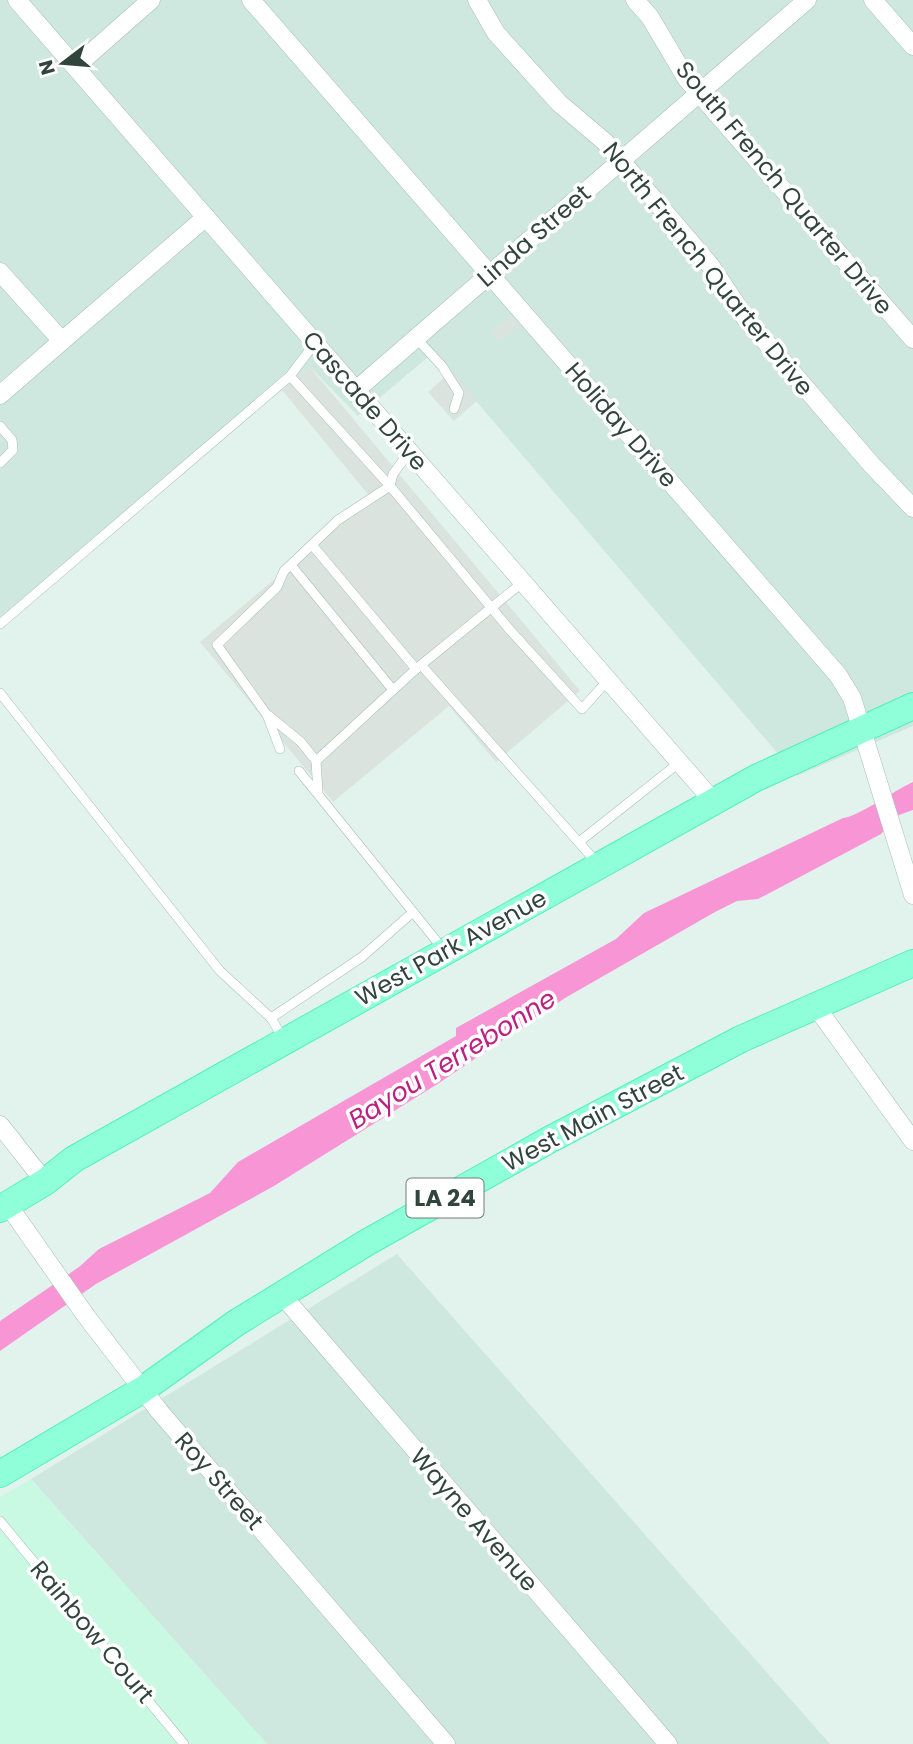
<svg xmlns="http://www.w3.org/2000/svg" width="913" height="1744" viewBox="0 0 913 1744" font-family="Poppins,sans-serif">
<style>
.residential{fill:#cfe8df}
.commercial{fill:#c9f9e2}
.parking{fill:#dbe3df}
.water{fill:#f895d5}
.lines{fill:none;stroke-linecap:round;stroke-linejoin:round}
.lane-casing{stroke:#a4bfb4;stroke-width:10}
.street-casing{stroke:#a4bfb4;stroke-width:19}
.primary-casing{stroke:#52f1ba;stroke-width:28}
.lane{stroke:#fff;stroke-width:9}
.street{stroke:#fff;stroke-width:18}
.primary{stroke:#8fffda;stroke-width:26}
.labels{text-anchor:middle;stroke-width:7;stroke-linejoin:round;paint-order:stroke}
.shield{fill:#fff;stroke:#707d77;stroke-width:2}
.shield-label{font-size:23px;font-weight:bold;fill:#32453d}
.street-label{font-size:24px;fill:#32453d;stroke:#fff}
.water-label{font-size:26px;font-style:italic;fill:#bc2081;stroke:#fff}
</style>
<rect width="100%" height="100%" fill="#e2f3ed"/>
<g class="residential">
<polygon points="0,0 913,0 913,726 797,776 434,352 358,416 310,367 0,625"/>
<polygon points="397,1254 830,1744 267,1744 31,1479"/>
</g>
<polygon class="commercial" points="31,1479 267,1744 0,1744 0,1497"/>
<g class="parking">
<polygon points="511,315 520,324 499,342 491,333"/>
<polygon points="429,346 477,401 454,421 428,392 445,377 423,351"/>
<polygon points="310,367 580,691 496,762 449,706 333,802 200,642 371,498 282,390"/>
</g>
<path class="water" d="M913,782V810L899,815L881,834L758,899L737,901L715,912L565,998L439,1083L274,1186L96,1284L0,1351V1321L79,1267L99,1249L210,1193L238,1162L456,1036V1028L616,939L644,913L843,818C858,817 895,790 913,782Z"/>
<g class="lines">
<defs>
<g id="lane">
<polyline points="416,338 442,366 459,393 454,409"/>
<polyline points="315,343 290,376 390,486"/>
<polyline points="0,426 12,440 13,450 0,463"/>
<polyline points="390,486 393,474 410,451"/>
<polyline points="313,546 416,669"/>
<polyline points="291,565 393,690"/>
<polyline points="0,624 290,376"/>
<polyline points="422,666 598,864"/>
<polyline points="0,693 220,971 271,1018"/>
<polyline points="268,715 301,742 316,761 318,792"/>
<polyline points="280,749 267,715 217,645 277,587 284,571 338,520 390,486 510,630 582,709 608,680"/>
<polyline points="316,761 416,669 523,582"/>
<polyline points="299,771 443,949"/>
<polyline points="579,842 680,762"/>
<polyline points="283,1038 271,1018 362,957 413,912"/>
<polyline points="0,1521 184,1744"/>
</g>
<g id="street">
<polyline points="17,0 714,802"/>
<polyline points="251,0 838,675 852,698 913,895"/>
<polyline points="477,0 496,33 559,103 605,142 710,265 746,319 871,464 913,508"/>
<polyline points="635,0 650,17 686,78 913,339"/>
<polyline points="873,0 913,46"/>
<polyline points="75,67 151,0"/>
<polyline points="0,272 62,341 0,395"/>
<polyline points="62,341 206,217"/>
<polyline points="356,390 807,0"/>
<polyline points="814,1004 913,1141"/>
<polyline points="0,1125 45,1182"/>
<polyline points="8,1205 86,1316 160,1412 446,1744"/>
<polyline points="282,1295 668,1744"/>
</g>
<g id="primary">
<polyline points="0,1209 45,1182 74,1159 756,778 913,706"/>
<polyline points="0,1474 142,1390 236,1323 366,1243 549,1140 741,1039 913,963"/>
</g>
</defs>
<use href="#lane" class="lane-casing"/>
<use href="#street" class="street-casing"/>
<use href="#primary" class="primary-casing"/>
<use href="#lane" class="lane"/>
<use href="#street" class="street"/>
<use href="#primary" class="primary"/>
</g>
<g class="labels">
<rect class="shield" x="406.5" y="1178.5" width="77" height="39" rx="5"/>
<g class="shield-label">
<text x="445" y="1206">LA 24</text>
</g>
<g class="street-label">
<text transform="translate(784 188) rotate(50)" y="8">South French Quarter Drive</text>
<text transform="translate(534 236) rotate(-41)" y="8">Linda Street</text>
<text transform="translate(708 269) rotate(51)" y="8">North French Quarter Drive</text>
<text transform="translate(365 401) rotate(49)" y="8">Cascade Drive</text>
<text transform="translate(621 425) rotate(49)" y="8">Holiday Drive</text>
<text transform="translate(451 948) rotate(-29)" y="8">West Park Avenue</text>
<text transform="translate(593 1118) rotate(-28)" y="8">West Main Street</text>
<text transform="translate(219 1481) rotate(49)" y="8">Roy Street</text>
<text transform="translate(474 1520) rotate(49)" y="8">Wayne Avenue</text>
<text transform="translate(92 1632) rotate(50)" y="8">Rainbow Court</text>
</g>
<g class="water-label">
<text transform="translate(452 1059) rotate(-32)" y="9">Bayou Terrebonne</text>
</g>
</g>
<g transform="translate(63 63) rotate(254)" stroke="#ffffff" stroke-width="5" paint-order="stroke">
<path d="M0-5L12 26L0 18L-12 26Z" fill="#32453d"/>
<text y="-10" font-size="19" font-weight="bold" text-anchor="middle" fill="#32453d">N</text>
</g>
</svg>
